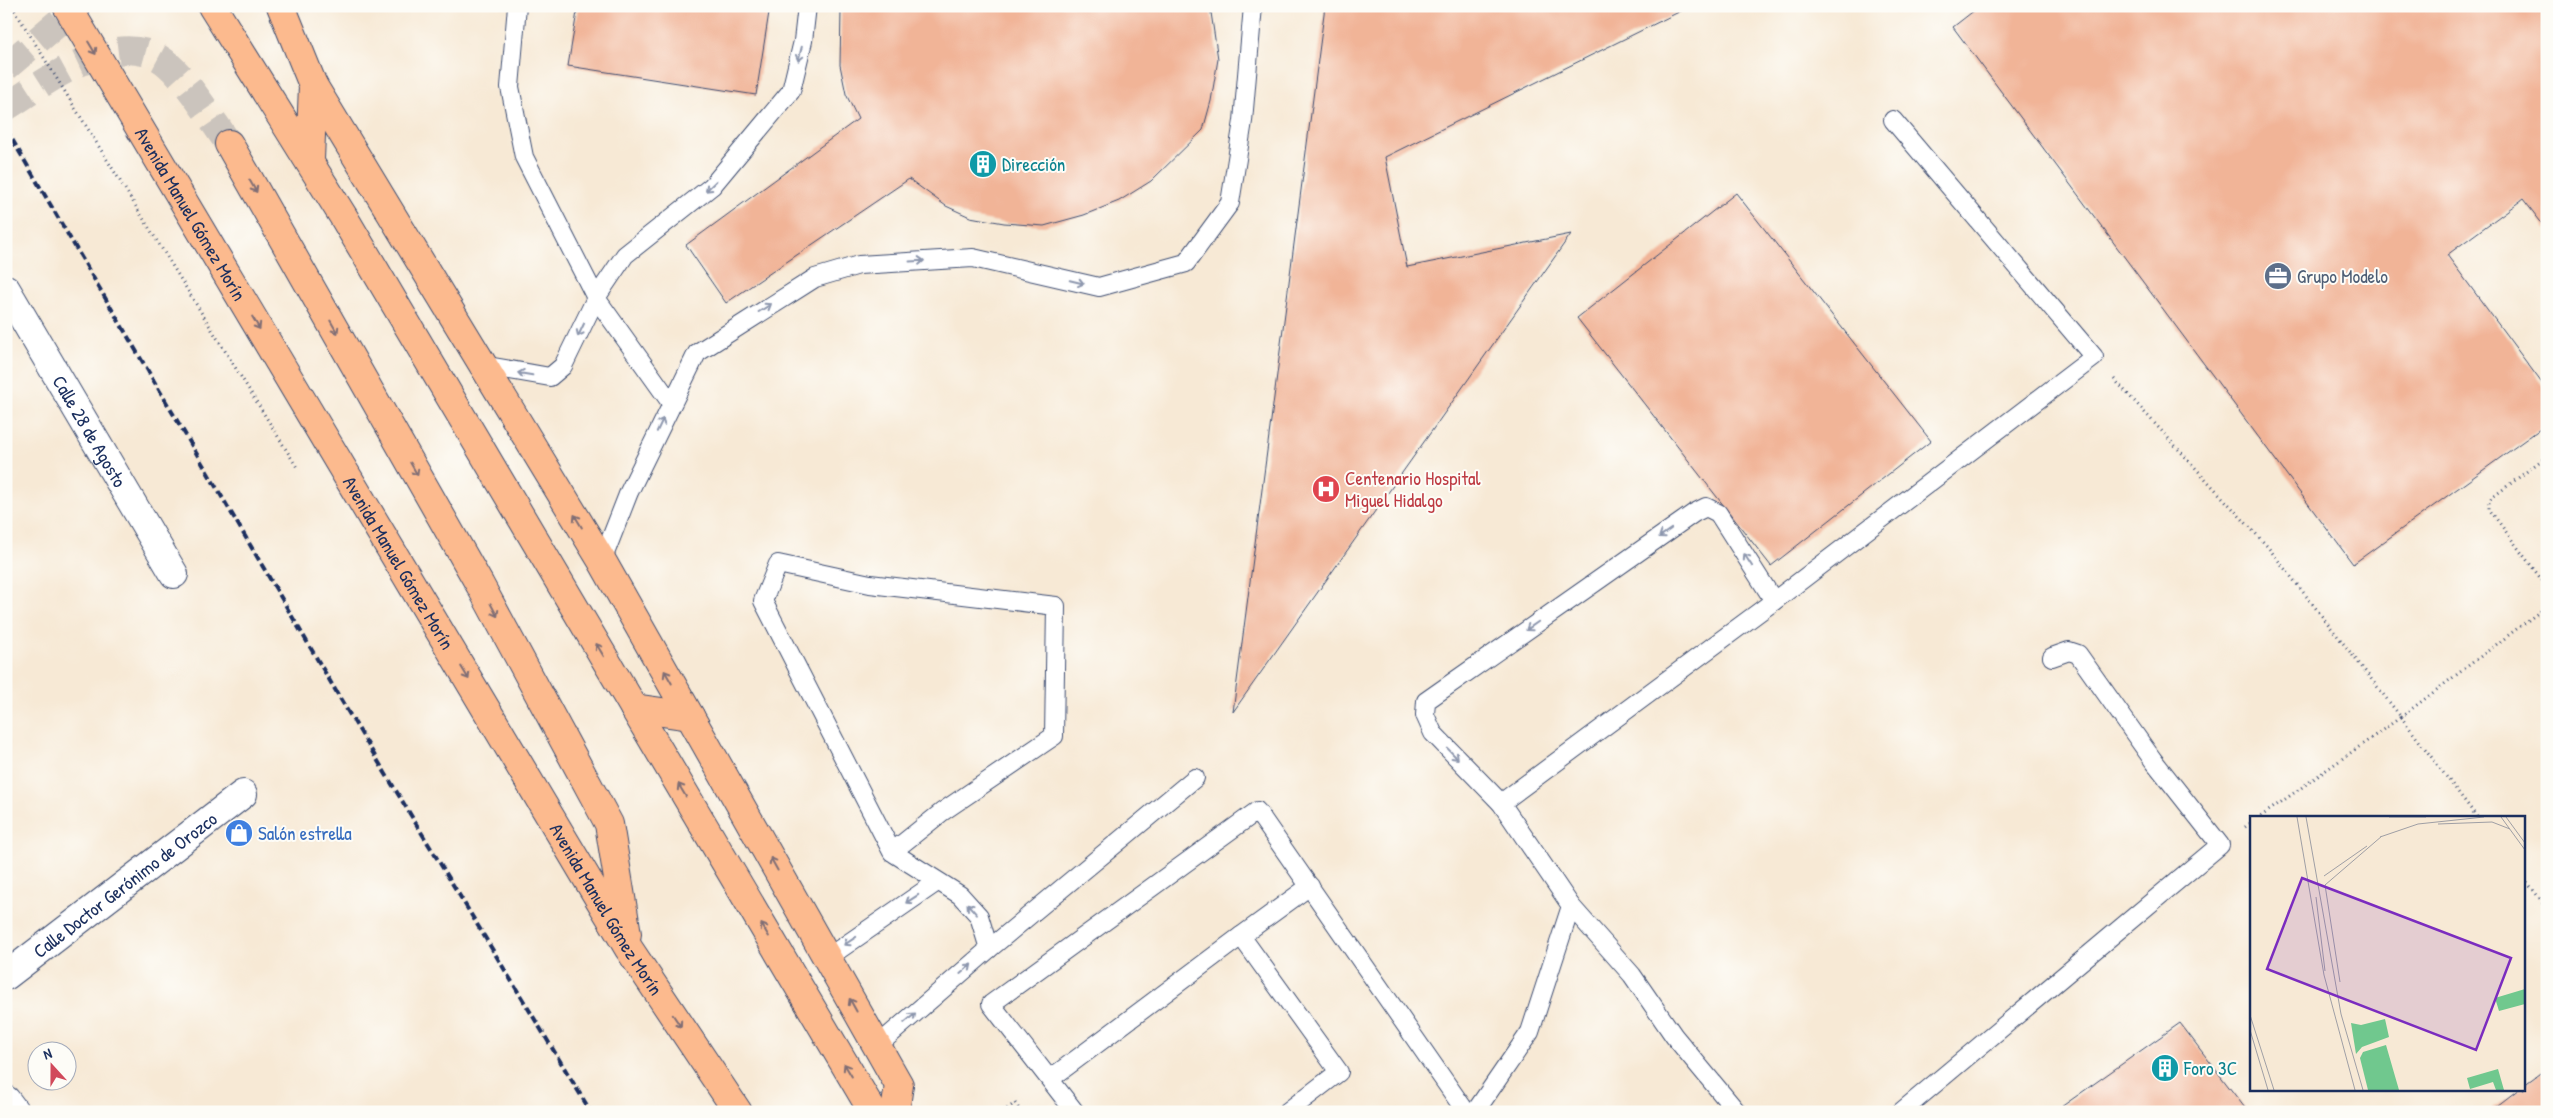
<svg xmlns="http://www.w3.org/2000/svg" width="2553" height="1118" viewBox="0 0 2553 1118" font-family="'Patrick Hand',sans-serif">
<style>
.building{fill:#f1b497}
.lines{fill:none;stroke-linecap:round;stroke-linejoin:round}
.secondary-tunnel{stroke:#cbc4bd;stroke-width:28;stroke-dasharray:28 14;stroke-linecap:butt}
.primary-tunnel{stroke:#cbc4bd;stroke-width:28;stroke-dasharray:28 14;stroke-linecap:butt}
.lane-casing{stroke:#3c4b70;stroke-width:20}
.street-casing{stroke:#3c4b70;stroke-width:30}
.primary-casing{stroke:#3c4b70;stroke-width:30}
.path{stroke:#3c4b70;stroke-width:3;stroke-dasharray:1 4;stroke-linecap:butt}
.lane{stroke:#fff;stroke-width:18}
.street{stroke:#fff;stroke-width:28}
.primary{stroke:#fcba8e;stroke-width:28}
.rail{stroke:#1b2f5e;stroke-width:4;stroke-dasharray:8 4;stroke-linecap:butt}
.oneway{stroke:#806e74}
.oneway2{stroke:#8d97ae}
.labels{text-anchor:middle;stroke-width:4;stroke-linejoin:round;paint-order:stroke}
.culture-label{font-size:19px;fill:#0d838f;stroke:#fdfcf7;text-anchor:start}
.street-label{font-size:19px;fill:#1b2f5e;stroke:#fdfcf7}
.service-label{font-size:19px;fill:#4e5e75;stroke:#fdfcf7;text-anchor:start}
.health-label{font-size:19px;fill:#be3a42;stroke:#fdfcf7;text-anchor:start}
.shop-label{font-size:19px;fill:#366cbe;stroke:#fdfcf7;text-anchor:start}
.inset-road{fill:none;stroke:#9f9fa5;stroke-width:1}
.view{fill:#7b2cbf;fill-opacity:0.15;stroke:#7b2cbf;stroke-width:2.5}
.inset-edge{fill:none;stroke:#1b2f5e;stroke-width:2.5}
</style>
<rect width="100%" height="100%" fill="#fdfcf7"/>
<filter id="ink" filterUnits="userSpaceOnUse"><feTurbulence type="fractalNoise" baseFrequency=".02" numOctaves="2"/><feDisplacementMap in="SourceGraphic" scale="10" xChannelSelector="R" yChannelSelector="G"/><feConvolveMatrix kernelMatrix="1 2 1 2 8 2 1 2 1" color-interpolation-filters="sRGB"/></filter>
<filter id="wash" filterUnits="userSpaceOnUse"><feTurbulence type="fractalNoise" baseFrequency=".0096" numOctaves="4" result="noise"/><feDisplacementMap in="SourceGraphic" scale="20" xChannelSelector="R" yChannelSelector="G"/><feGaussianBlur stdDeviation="1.12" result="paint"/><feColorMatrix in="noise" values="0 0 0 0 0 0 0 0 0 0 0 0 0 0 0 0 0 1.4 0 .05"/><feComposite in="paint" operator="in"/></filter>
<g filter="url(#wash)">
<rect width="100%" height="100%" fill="#f7e9d5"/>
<g id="blocks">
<g class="building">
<polygon points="578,6 770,6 756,95 568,66"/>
<polygon points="828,6 1210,6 1218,59 1211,101 1203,130 1151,181 1119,201 1084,215 1044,226 1004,223 970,217 946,206 909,179 726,303 686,245 858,119 846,94 840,65 841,10"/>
<polygon points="1325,6 1691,6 1385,157 1407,267 1571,234 1233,712"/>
<polygon points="1980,6 2547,6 2547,230 2523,199 2447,255 2547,390 2547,424 2353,564 1953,27"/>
<polygon points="1736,193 1931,441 1771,566 1577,318"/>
<polygon points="2180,1023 2248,1112 2054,1112"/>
<polygon points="2547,1068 2547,1112 2489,1112 2519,1089 2524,1089 2524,1085"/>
</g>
</g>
</g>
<g filter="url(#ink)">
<use href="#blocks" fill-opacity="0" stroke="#3c4b70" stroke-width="1"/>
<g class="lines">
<polyline class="secondary-tunnel" points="6,67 78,6"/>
<path class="primary-tunnel" d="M6,107C47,82 109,31 159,58C183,72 212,121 229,144"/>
<defs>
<g id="lane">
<polyline points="517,6 510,87 524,157 596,298 671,403"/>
<polyline points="482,365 550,377 563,366 596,298 625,255 712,186 791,91 803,41 807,6"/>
<polyline points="602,561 629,492 697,353 815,278 859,265 973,258 1099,287 1186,263 1230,203 1243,121 1253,6"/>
<polyline points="1501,803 1774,601 2094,357 1893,120"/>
<polyline points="892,852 942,812 1054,736 1056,606 870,584 778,564 763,601 892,852 960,895 979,916 989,949"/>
<polyline points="1241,936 1310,886"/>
<polyline points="827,958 937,882"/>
<polyline points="877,1046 989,949 1195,778"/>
<polyline points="1050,1079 1241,936 1339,1072 1287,1112"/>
<polyline points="1075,1112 991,1004 1257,811 1466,1112"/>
<polyline points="1475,1112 1530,1032 1571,906"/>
<polyline points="1737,1112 1674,1036 1632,975 1571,906 1501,803 1433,733 1425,715 1426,701 1694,513 1706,507 1718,513 1774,601"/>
<polyline points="1901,1112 2220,845 2153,760 2078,654 2069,651 2052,657"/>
</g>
<g id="street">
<path id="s1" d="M6,289L174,574"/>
<path id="s2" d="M6,976L243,794"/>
<polyline points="6,1100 15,1112"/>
</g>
<g id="primary">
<path id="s3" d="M67,6L629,949L738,1112"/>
<polyline points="212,6 343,216 873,1112"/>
<polyline points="281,6 313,85 602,561 899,1085 895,1112"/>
<polyline points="229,144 480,585 609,824 627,934"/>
<polyline points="310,160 313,85"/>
<polyline points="634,708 690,716"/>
</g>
</defs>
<use href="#lane" class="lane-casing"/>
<use href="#street" class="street-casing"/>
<use href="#primary" class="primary-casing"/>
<g class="path">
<polyline points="12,6 298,469"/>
<polyline points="2114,379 2267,546 2401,717 2260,817"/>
<polyline points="2547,456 2489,500 2489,509 2547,587"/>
<polyline points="2477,817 2401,717 2547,606"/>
<polyline points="2245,827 2252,822"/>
<polyline points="2524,878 2547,908"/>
<polyline points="1003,1112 1015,1103 1021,1112"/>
</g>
<use href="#lane" class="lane"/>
<use href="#street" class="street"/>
<use href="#primary" class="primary"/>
<polyline class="rail" points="6,129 347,710 591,1112"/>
</g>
<defs><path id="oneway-shaft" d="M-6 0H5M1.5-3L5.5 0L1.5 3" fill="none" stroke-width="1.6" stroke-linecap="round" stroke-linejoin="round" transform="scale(1.25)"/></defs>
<g class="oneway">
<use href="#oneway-shaft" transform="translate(92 48) rotate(59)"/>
<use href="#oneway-shaft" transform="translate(253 186) rotate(60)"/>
<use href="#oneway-shaft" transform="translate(256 323) rotate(59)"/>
<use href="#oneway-shaft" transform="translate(334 327) rotate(60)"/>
<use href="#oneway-shaft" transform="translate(414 469) rotate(60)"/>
<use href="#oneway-shaft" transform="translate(578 521) rotate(-121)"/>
<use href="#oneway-shaft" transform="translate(494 610) rotate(62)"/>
<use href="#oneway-shaft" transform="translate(600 650) rotate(-121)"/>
<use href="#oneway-shaft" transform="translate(465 673) rotate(59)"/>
<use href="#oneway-shaft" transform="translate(668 677) rotate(-120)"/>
<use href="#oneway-shaft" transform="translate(682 790) rotate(-121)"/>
<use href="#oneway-shaft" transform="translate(774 864) rotate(-119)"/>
<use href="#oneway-shaft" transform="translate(765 930) rotate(-121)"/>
<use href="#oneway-shaft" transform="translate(853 1005) rotate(-119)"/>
<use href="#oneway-shaft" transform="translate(677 1021) rotate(56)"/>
<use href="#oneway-shaft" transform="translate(848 1070) rotate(-121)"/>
</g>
<g class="oneway2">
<use href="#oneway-shaft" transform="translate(800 54) rotate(104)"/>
<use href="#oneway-shaft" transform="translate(711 186) rotate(136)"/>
<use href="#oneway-shaft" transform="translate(917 261) rotate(-3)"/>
<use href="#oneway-shaft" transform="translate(1077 282) rotate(13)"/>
<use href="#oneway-shaft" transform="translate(765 308) rotate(-32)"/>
<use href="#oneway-shaft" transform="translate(581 330) rotate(115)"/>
<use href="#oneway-shaft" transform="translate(525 374) rotate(-170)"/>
<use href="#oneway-shaft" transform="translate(660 425) rotate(-65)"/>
<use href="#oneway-shaft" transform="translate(1665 533) rotate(145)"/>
<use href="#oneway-shaft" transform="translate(1748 560) rotate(-123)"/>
<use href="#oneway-shaft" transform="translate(1532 626) rotate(145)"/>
<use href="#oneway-shaft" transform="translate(1453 754) rotate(46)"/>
<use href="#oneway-shaft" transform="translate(912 899) rotate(147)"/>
<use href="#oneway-shaft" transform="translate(972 909) rotate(-131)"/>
<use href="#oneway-shaft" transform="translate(850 941) rotate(146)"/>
<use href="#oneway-shaft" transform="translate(966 969) rotate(-41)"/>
<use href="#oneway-shaft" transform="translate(910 1018) rotate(-40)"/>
</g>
</g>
<defs>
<symbol id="building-disc" viewBox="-11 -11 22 22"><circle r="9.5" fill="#0f9aa8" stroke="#fdfcf7"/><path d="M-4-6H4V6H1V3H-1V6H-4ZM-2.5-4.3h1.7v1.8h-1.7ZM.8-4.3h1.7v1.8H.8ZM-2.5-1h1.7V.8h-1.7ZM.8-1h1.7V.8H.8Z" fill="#fff"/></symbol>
<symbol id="office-disc" viewBox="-11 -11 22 22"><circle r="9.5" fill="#5c6f8a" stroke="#fdfcf7"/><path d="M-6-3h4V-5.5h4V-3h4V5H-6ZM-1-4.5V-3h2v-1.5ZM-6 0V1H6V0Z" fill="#fff"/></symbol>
<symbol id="hospital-disc" viewBox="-11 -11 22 22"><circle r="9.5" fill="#e0444e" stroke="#fdfcf7"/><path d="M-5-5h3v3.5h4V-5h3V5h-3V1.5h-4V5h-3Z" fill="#fff"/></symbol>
<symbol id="shop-disc" viewBox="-11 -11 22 22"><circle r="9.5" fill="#3f7fe0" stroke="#fdfcf7"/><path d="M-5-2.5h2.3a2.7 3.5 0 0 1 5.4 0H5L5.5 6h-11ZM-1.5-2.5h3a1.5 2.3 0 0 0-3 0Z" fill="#fff"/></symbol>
</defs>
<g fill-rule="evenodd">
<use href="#building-disc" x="967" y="148" width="32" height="32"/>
<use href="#office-disc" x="2262" y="260" width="32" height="32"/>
<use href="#hospital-disc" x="1310" y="473" width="32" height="32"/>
<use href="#shop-disc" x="223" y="817" width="32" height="32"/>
<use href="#building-disc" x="2149" y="1052" width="32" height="32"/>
</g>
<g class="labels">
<g class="culture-label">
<text x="1002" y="171">Dirección</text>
<text x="2184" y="1075">Foro 3C</text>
</g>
<g class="street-label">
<text dy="7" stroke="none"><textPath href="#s3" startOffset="242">Avenida Manuel Gómez Morín</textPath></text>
<text dy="7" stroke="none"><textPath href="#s1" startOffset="165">Calle 28 de Agosto</textPath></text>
<text dy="7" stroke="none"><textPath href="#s3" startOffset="648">Avenida Manuel Gómez Morín</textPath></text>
<text dy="7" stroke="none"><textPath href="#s2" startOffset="150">Calle Doctor Gerónimo de Orozco</textPath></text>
<text dy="7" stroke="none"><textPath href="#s3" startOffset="1052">Avenida Manuel Gómez Morín</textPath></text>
</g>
<g class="service-label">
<text x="2297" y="283">Grupo Modelo</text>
</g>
<g class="health-label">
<text x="1345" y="485">Centenario Hospital<tspan x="1345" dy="22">Miguel Hidalgo</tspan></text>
</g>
<g class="shop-label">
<text x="258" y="840">Salón estrella</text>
</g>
</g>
<g transform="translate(2250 816)">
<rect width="275" height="275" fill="#f7e9d5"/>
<path d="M275,173V188L249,195L245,182ZM135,203L139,221L112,231L106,238L101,207L111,209ZM136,229L149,274H118L110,242L113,236ZM248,253L254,274H246L243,266L220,273L217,262Z" fill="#70c88e"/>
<path class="inset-road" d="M47,1L74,159L105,274M56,1L91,198L113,274M139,1H176M251,1L275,34M256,1L275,27M188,8L242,6L260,13M130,21L168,8L234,1M74,60L117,30M66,81L75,155M90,166L75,69L132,20M0,199L24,274M0,214L18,274"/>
<path class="view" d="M52,62L261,142L226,234L17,153Z"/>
<rect width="275" height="275" class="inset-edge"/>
</g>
<rect width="2553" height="1118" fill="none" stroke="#fdfcf7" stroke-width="25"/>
<g transform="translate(52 1066) rotate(339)"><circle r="24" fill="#fdfcf7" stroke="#a3aaba"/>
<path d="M0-4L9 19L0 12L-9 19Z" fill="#d1495b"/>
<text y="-8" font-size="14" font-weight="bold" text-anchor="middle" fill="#1b2f5e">N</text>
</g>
</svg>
